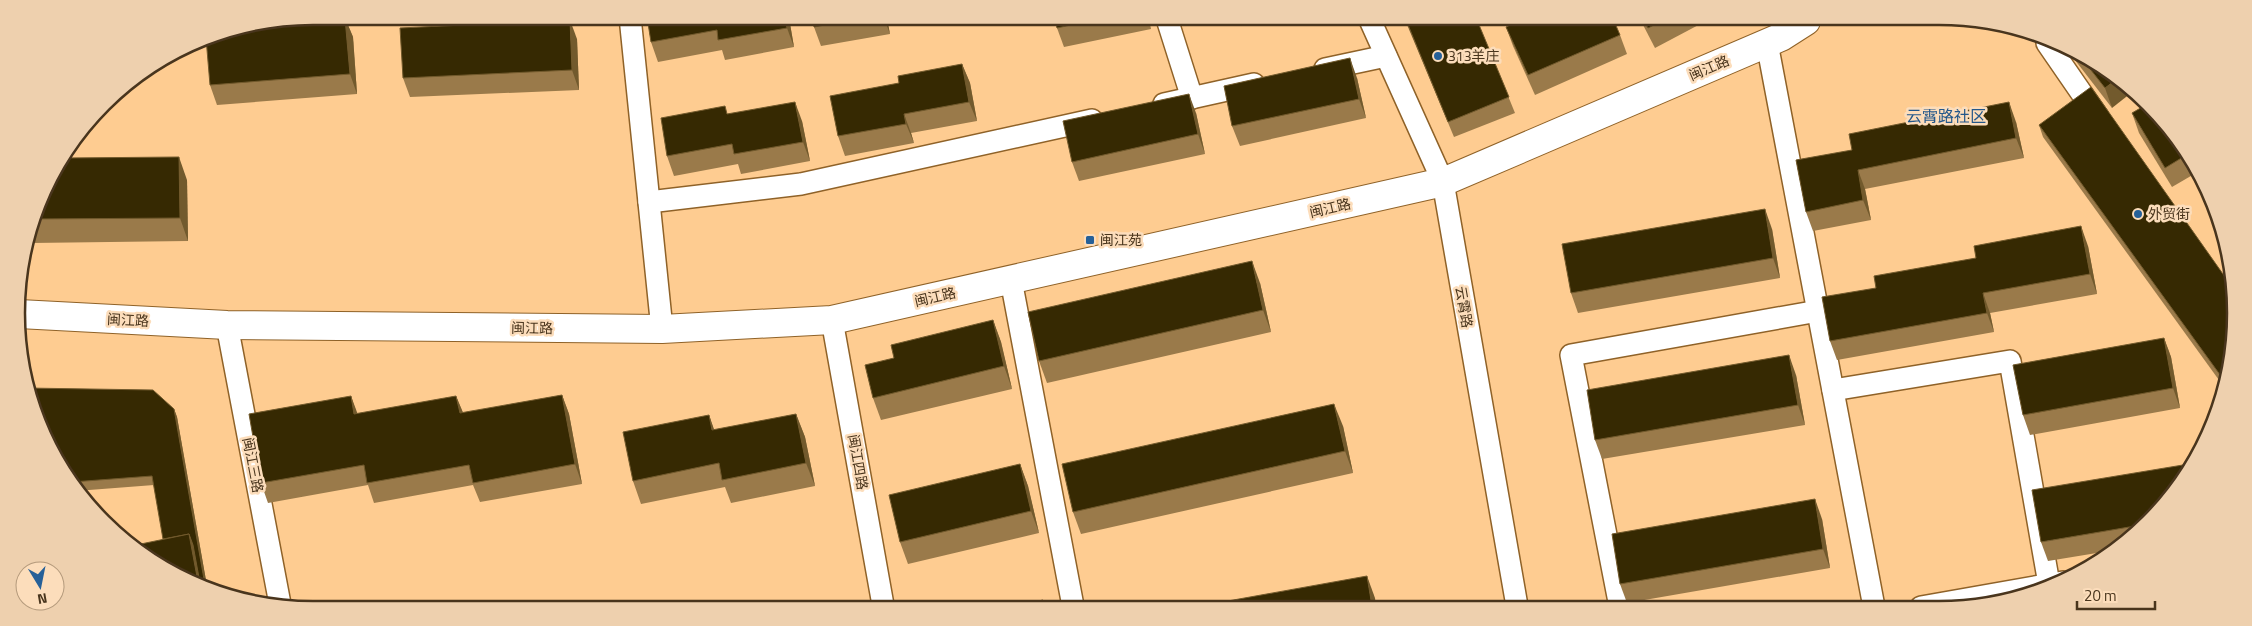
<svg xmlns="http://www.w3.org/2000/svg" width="2252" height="626" viewBox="0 0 2252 626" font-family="'Titillium Web','Noto Sans SC',sans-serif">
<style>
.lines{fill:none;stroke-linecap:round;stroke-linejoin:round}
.street-casing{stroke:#8f6228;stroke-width:24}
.secondary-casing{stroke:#8f6228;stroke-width:30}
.street{stroke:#fff;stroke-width:21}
.secondary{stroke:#fff;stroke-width:28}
.wall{fill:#9a7a4a}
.shaded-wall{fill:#725a2d}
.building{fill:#362902;stroke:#725a2d}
.poi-dot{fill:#266098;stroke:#fcddbb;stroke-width:2}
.labels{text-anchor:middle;stroke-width:5;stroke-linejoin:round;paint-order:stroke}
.poi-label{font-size:14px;fill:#49351d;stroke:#fcddbb;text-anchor:start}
.street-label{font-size:14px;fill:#49351d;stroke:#fcddbb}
.quarter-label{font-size:16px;fill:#23578a;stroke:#fcddbb}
.rim{fill:none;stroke:#49351d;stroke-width:2.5}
</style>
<rect width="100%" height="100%" fill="#fecc91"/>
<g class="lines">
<defs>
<g id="street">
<polyline points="630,17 662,329"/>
<polyline points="1167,19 1192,98"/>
<polyline points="1370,20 1443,182 1517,606"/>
<polyline points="1767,43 1874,607"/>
<polyline points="2047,43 2098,117"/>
<polyline points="1325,69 1386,56"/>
<polyline points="1164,104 1254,84"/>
<polyline points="649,202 801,184 1092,120"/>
<polyline points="1011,280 1073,606"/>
<polyline points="832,320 883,605"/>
<polyline points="227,325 280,604"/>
<polyline points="1833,390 2010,361 2049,584"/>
<polyline points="1620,607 1571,355 1818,311"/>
<polyline points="1921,607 2063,582"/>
</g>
<polyline id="secondary" points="19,314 227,325 662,329 832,320 1443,182 1781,37 1806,21"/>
</defs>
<use href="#street" class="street-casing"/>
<use href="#secondary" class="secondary-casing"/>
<use href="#street" class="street"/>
<use href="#secondary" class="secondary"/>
</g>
<g class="wall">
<polygon points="647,17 789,18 794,47 725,60 722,50 658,62 651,42"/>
<polygon points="345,18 353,37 357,94 217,105 210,85"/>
<polygon points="813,18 919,18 888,24 890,34 821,46 814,27"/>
<polygon points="1055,19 1149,19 1151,29 1064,47 1057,28"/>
<polygon points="1405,20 1477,20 1515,113 1454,137"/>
<polygon points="1641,21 1706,21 1655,48"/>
<polygon points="1506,27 1620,35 1627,54 1535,95 1513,46"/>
<polygon points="577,39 579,90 410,97 403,78"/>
<polygon points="2068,51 2104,66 2112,108"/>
<polygon points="962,64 970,83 977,121 911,133 914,143 845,156 838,136 899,83"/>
<polygon points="1357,78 1366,118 1240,146 1232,126"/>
<polygon points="1196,113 1205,154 1079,181 1072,162"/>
<polygon points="2132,113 2186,148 2196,173 2172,187 2139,133"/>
<polygon points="728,114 802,121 810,161 741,174 738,164 674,176 667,156"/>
<polygon points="2016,122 2024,158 1865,189 1871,220 1813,231 1806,212 1796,160"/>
<polygon points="2039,125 2230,371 2224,387 2043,137"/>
<polygon points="187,180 188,241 31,243 47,182"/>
<polygon points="1772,229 1780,278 1578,313 1571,293"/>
<polygon points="2088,246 2097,294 1990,313 1994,332 1837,360 1830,341 1876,288"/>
<polygon points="1260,283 1271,332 1047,383 1039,361"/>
<polygon points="993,320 1001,342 1012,389 881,420 873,398 894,358"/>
<polygon points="2164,338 2171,357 2180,408 2030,435 2023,415"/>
<polygon points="1796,375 1805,425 1602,459 1595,440"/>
<polygon points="26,390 174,409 177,417 207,586 164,570 163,539 154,485 76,491"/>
<polygon points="562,395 569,414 582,484 480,502 473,485 374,503 368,485 268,503 261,483 351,396 357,414 456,396 463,413"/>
<polygon points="796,414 805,437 815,486 731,503 725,487 641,504 633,481 709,415 714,430"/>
<polygon points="1343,426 1353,473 1081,534 1073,512"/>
<polygon points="1020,464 1028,486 1039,533 908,564 900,542"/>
<polygon points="1822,519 1830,568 1627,603 1620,584"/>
<polygon points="2149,523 2109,551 2048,561 2041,542"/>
</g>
<g class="shaded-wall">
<polygon points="345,18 353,37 357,94 350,74"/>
<polygon points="785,18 789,18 794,47 787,28"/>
<polygon points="884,18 886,18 888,24 890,34"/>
<polygon points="570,20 577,39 579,90 572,70"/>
<polygon points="1350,58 1357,78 1366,118 1359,99"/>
<polygon points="962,64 970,83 977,121 969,102"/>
<polygon points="2117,79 2131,93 2112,108 2105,88"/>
<polygon points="1189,94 1196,113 1205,154 1198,134"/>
<polygon points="795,102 802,121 810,161 803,142"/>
<polygon points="2009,102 2016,122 2024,158 2016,138"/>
<polygon points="904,114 911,133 914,143 906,124"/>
<polygon points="179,157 187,180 188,241 180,218"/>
<polygon points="1858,170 1865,189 1871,220 1863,200"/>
<polygon points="1765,209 1772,229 1780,278 1773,258"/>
<polygon points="2081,226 2088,246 2097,294 2090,274"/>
<polygon points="1252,261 1260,283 1271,332 1263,310"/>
<polygon points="1983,293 1990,313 1994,332 1987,313"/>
<polygon points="993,320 1001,342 1012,389 1004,366"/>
<polygon points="2164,338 2171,357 2180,408 2173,388"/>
<polygon points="1789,355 1796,375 1805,425 1798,405"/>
<polygon points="562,395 569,414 582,484 575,464"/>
<polygon points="351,396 358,415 354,414"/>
<polygon points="456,396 464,415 460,413"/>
<polygon points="1334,404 1343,426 1353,473 1345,451"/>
<polygon points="174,409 177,417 207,586 205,585"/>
<polygon points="796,414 805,437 815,486 806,463"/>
<polygon points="709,415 717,438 712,430"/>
<polygon points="1020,464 1028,486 1039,533 1031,511"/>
<polygon points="1815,499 1822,519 1830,568 1823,549"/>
<polygon points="189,534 196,554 202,584 198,582"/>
<polygon points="1367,576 1375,598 1376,606 1372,606"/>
</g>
<g class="building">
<polygon points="647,17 785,18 787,28 718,40 717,30 651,42"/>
<polygon points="345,18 350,74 210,85 206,38 279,23"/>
<polygon points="813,18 863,18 814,27"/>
<polygon points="1055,19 1098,19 1057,28"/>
<polygon points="570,20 572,70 403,78 400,28"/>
<polygon points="1406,20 1477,20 1509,97 1448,122"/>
<polygon points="1521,20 1614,21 1620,35 1528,75 1506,27"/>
<polygon points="1644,21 1662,21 1648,28"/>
<polygon points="2080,56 2104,66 2117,79 2105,88"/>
<polygon points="1350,58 1359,99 1232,126 1224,86"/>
<polygon points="962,64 969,102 904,114 906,124 838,136 830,96 899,83 898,76"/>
<polygon points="2091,87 2230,284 2230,371 2226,383 2039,125"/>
<polygon points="1189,94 1198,134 1072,162 1063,121"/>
<polygon points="795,102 803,142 734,154 732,144 667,156 661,118 725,106 727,114"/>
<polygon points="2009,102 2016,138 1858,170 1863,200 1806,212 1796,160 1852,150 1849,134"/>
<polygon points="2144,106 2186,148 2188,154 2165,168 2132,113"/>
<polygon points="179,157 180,218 37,219 47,182 65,158"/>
<polygon points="1765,209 1773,258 1571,293 1562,244"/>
<polygon points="2081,226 2090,274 1983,293 1987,313 1830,341 1822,297 1876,288 1874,276 1976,258 1974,246"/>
<polygon points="1252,261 1263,310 1039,361 1028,312"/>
<polygon points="993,320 1004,366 873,398 865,365 894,358 891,345"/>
<polygon points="2164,338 2173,388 2023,415 2013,365"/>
<polygon points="1789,355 1798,405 1595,440 1587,390"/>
<polygon points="26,388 153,390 174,409 205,585 200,583 193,545 189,534 163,539 152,476 72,482 26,390"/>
<polygon points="562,395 575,464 473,483 469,465 367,483 364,465 261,483 249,414 351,396 354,414 456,396 460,413"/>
<polygon points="1334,404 1345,451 1073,512 1062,464"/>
<polygon points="796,414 806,463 722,480 719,463 633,481 623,432 709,415 712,430"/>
<polygon points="2195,463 2149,523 2147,524 2041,542 2032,490"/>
<polygon points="1020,464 1031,511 900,542 889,495"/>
<polygon points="1815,499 1823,549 1620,584 1612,534"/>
<polygon points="189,534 198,582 164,570 136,545"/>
<polygon points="1367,576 1372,606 1200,606"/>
<polygon points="1043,600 1044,606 1018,605"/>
<polygon points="829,601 830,605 808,605"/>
</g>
<g class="poi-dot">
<circle cx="1438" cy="56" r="5"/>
<circle cx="2138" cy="214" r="5"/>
<rect x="1085" y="235" width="10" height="10" rx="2.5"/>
</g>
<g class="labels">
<g class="poi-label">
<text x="1448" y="61">313羊庄</text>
<text x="2148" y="219">外贸街</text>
<text x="1100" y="245">闽江苑</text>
</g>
<g class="street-label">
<text transform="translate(1709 68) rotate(-23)" y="5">闽江路</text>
<text transform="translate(1330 208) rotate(-13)" y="5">闽江路</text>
<text transform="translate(935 297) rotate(-13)" y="5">闽江路</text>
<text transform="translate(1464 307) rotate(80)" y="5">云霄路</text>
<text transform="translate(128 320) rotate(3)" y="5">闽江路</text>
<text transform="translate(532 328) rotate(1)" y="5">闽江路</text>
<text transform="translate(858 462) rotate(80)" y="5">闽江四路</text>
<text transform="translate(253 465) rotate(79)" y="5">闽江三路</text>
</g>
<g class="quarter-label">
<text x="1946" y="122">云霄路社区</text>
</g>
</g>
<path d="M0 0H2252V626H0ZM313 25H1939A288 288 0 0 1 2227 313V313A288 288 0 0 1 1939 601H313A288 288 0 0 1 25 313V313A288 288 0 0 1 313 25Z" fill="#eed0ae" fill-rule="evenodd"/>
<path class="rim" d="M313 25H1939A288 288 0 0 1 2227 313V313A288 288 0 0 1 1939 601H313A288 288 0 0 1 25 313V313A288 288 0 0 1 313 25Z"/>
<g transform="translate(40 586) rotate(170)"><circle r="24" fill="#fcddbb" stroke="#b49a7c"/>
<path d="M0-4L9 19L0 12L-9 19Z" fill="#266098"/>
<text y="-8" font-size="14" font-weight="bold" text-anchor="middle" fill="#49351d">N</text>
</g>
<path d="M2077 601v8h78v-8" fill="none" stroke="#49351d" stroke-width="2.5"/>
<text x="2084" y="601" font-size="15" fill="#49351d" stroke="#fcddbb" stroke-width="4" paint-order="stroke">20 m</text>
</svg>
